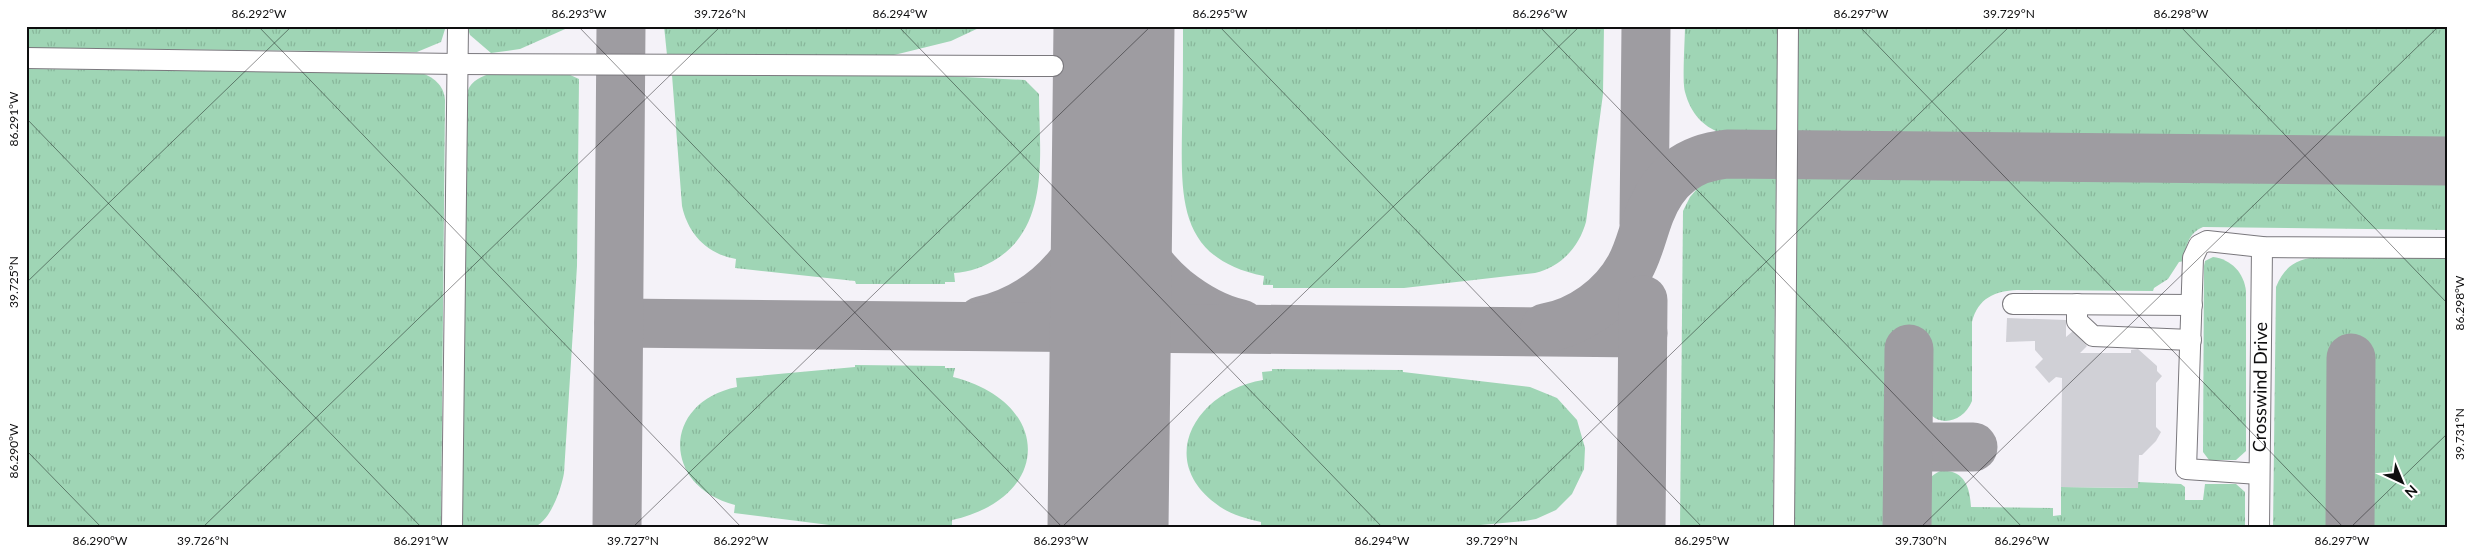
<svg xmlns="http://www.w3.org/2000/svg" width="2474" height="554" viewBox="0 0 2474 554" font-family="Lato,sans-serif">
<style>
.grass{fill:url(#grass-tufts)}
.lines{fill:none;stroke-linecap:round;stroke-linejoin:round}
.taxiway{stroke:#9e9ca1;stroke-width:49}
.runway{stroke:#9e9ca1;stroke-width:121}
.building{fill:#d0d0d6}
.minor-casing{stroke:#7a787d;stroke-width:22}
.minor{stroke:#fff;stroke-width:20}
.ticks{fill:none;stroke:#0e0e0f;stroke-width:1;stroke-opacity:0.45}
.labels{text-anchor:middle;stroke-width:5;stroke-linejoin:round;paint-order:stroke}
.street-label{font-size:18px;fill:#0e0e0f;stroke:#fff}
.neatline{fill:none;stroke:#0e0e0f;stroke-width:2}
.ticks-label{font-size:12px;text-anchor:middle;fill:#0e0e0f}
</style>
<defs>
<pattern id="grass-tufts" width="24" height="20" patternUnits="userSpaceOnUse" patternTransform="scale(1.25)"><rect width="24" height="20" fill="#9fd5b5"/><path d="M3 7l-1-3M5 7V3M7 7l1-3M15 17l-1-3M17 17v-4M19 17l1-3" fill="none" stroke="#88b69a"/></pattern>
</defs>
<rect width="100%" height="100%" fill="#f4f2f8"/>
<g class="grass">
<polygon points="26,26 446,26 441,42 417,52 26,48"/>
<polygon points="467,26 572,26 520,49 491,53 470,35"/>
<polygon points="664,26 983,26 951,41 890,56 667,55"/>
<path d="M1183,26H1604L1603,94L1586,222C1579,247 1561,267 1535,273L1404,288H1273V285H1263L1264,276C1179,259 1181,201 1182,129C1183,95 1183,61 1183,26Z"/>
<path d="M1685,26H1778L1777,131L1774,139C1735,139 1697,137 1685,92C1682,81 1685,40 1685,26Z"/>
<polygon points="1797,26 2448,26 2448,146 1799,139 1796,134"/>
<path d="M26,69L418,72C433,76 444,85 445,100L441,528H26Z"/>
<path d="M489,74H568L579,79L577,266L564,473C561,490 550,523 532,528C518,531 478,528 462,528L467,95C468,83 478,78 489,74Z"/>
<path d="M672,75L944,76L1025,80L1039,94C1039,149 1051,223 998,258C984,267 970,272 954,273L955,282H945V284H856L855,281L735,268L736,259C707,254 688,234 682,206Z"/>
<polygon points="1741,168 1774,168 1776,173 1773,528 1680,528 1683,211 1690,197 1703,182 1719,172"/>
<path d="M1798,168L2448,176V230L2203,227C2188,233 2186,246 2184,261L2179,262L2168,279L2154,288L2153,291L2017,290C1995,291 1978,298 1972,322V401C1962,426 1930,429 1924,401H1921L1922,342H1893L1891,528H1793L1796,176Z"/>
<path d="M2213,257C2231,259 2244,273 2246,291V451L2236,460H2209L2203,452L2204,266L2205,261Z"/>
<path d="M2321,257L2448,258V528H2363L2364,346H2336L2334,528H2273L2276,287C2285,265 2298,258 2321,257Z"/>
<path d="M855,365L945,366V368H955L953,377C1053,402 1053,498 952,520V528H853L734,513L735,505C661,486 662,402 737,387L736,378L855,367Z"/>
<path d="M1272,369L1403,370V372L1530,387L1557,398L1577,420L1585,448L1584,469L1572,494L1556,510L1536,519L1525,521L1447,528H1261V522C1244,518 1228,514 1215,503C1155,457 1199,390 1263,380L1262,372L1272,371Z"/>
<path d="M1940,471C1964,469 1970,487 1971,507L2053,508V516L2061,515V487L2137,488L2138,482L2181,484L2185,487V500H2203L2205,484H2236L2245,492V528H1920C1920,505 1916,483 1940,471Z"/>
</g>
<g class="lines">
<g class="taxiway">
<path d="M1117,26C1117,57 1117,87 1116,118C1116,188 1118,243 1176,291C1195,306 1217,319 1241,324"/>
<polyline points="1644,224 1646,26"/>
<path d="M981,321C1055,304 1103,239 1108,165"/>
<polyline points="619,323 1643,333"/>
<path d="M1545,328C1580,322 1613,298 1630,267C1639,251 1643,231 1650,213C1664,177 1688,158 1727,154L2448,161"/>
<polyline points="1908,447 1973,447"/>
<polyline points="617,528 621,26"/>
<polyline points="1641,528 1643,300"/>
<polyline points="1907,528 1909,349"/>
<polyline points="2350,528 2351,358"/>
</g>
<polyline class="runway" points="1108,528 1114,26"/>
</g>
<polygon class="building" points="2007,318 2066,320 2066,337 2073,331 2087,346 2080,353 2131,353 2131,350 2138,349 2157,366 2157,371 2162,376 2156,383 2156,427 2161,432 2156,441 2142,455 2139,455 2138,488 2061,487 2062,378 2056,377 2049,383 2035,367 2043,359 2035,350 2035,341 2006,342"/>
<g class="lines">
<defs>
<g id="minor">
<polyline points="26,58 458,64 1053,66"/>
<polyline points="2013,304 2192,305"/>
<polyline points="2077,304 2077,321 2093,336 2191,340"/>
<polyline points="2259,474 2186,469 2193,258 2199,245 2207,241 2262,247 2448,248"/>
<polyline points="452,528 458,26"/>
<polyline points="1784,528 1788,26"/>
<path id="s1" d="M2259,528L2262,247"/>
</g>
</defs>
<use href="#minor" class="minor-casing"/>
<use href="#minor" class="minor"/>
</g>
<path class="ticks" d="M258,26L742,528M578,26L1063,528M898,26L1383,528M1219,26L1703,528M1539,26L2023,528M1859,26L2344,528M2180,26L2448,304M26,118L422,528M26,283L292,26M26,450L102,528M202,528L721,26M632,528L1151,26M1061,528L1580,26M1491,528L2010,26M1920,528L2439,26M2350,528L2448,433"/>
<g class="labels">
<g class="street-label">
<text dy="6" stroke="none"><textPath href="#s1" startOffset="141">Crosswind Drive</textPath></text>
</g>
</g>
<rect width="2474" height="554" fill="none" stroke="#ffffff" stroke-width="55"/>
<g transform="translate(2402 482) rotate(136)" stroke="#ffffff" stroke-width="4" paint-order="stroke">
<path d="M0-4L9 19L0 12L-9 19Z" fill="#0e0e0f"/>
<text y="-8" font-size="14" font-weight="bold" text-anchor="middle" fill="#0e0e0f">N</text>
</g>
<rect x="28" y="28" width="2418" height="498" class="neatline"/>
<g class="ticks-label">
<text x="259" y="18">86.292°W</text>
<text x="579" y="18">86.293°W</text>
<text x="720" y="18">39.726°N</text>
<text x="900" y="18">86.294°W</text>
<text x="1220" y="18">86.295°W</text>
<text x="1540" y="18">86.296°W</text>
<text x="1861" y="18">86.297°W</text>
<text x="2009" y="18">39.729°N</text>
<text x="2181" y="18">86.298°W</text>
<text transform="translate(14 119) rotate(-90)" y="4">86.291°W</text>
<text transform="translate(14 282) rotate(-90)" y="4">39.725°N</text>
<text transform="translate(2460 303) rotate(-90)" y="4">86.298°W</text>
<text transform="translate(2460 434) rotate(-90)" y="4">39.731°N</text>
<text transform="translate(14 451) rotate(-90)" y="4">86.290°W</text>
<text x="100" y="545">86.290°W</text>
<text x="203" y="545">39.726°N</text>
<text x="421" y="545">86.291°W</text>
<text x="633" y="545">39.727°N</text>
<text x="741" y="545">86.292°W</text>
<text x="1061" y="545">86.293°W</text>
<text x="1382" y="545">86.294°W</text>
<text x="1492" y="545">39.729°N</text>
<text x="1702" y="545">86.295°W</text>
<text x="1921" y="545">39.730°N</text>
<text x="2022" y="545">86.296°W</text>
<text x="2342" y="545">86.297°W</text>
</g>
</svg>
